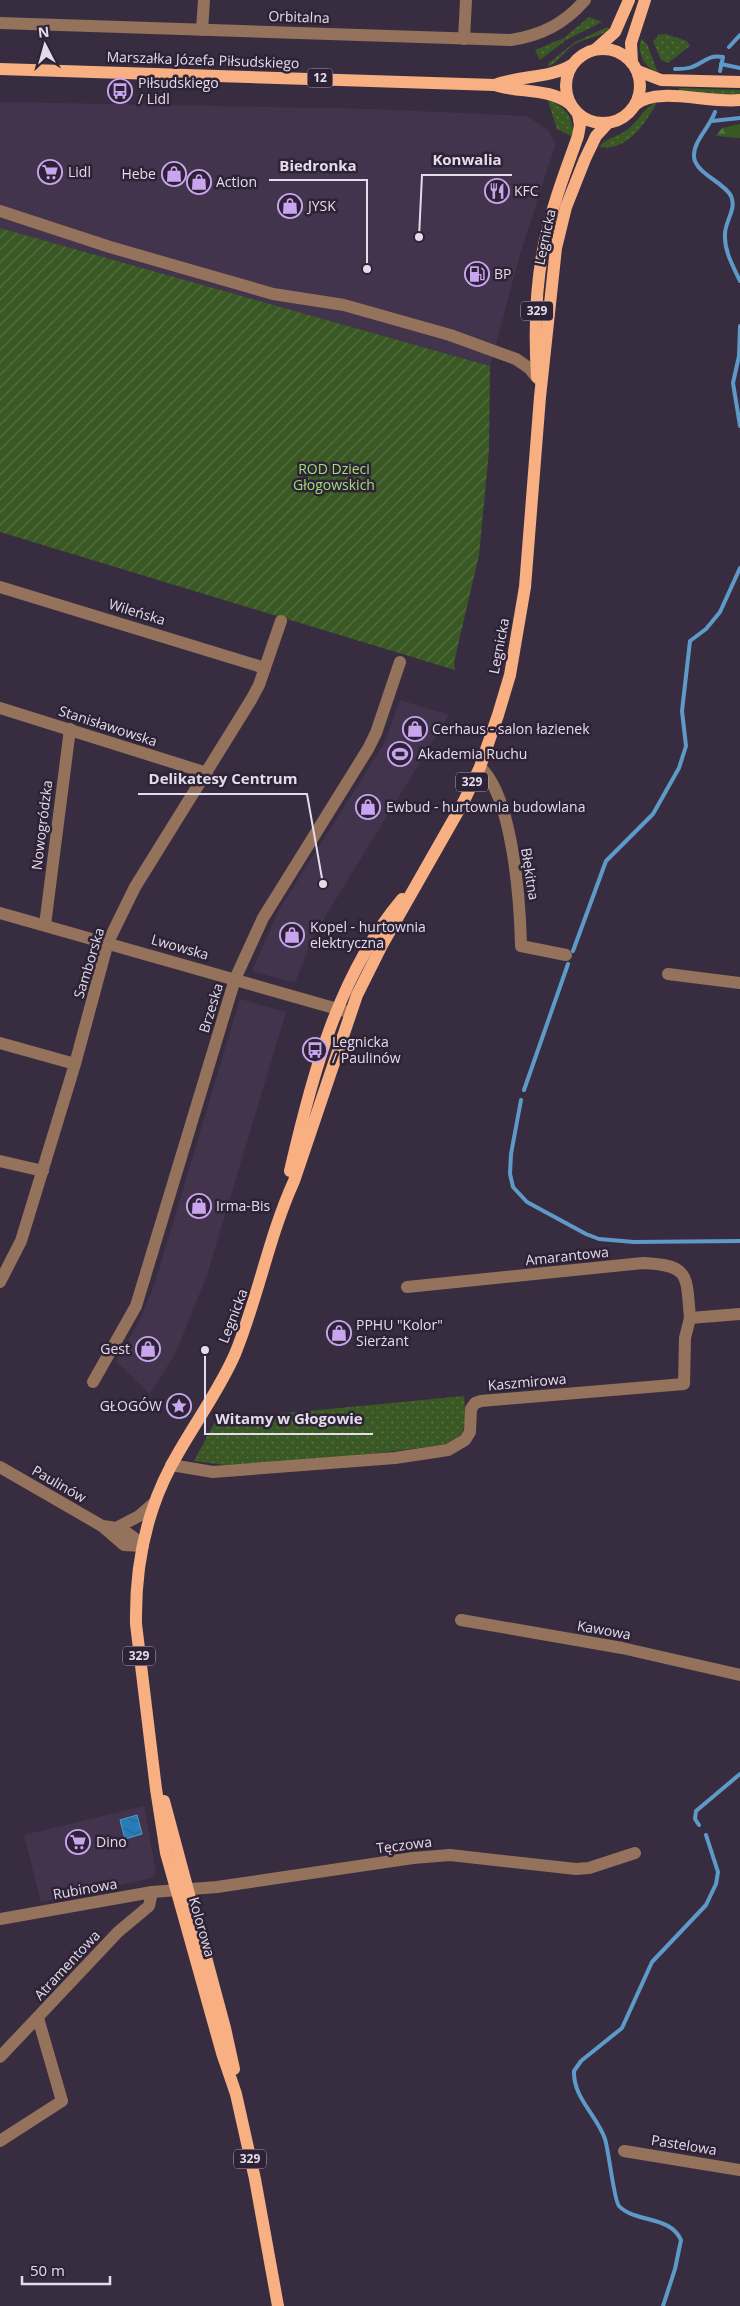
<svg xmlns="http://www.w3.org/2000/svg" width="740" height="2306" viewBox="0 0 740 2306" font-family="'Open Sans',sans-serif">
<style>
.built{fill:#43344d}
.grass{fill:url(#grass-dots)}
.forest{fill:url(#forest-firs)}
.garden{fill:url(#garden-furrows)}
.water{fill:url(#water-waves);stroke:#5e9ac7}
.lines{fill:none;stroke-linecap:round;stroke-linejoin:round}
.stream{stroke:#5e9ac7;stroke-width:4}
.minor{stroke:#95725c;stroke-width:12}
.major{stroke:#f8b082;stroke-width:12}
.labels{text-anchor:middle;stroke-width:5;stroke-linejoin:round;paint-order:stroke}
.shield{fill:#2e2336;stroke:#ada4b3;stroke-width:1}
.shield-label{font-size:12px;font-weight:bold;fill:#e3dce9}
.street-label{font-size:14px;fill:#e3dce9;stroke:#2e2336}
.poi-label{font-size:14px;fill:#e3dce9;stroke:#2e2336;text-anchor:start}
.park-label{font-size:14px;fill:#a1df74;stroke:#2e2336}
.leader{fill:none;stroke:#e3dce9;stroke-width:2}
.callout-dot{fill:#e3dce9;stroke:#2e2336;stroke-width:2}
.callout-label{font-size:15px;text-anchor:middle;font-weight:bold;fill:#e3dce9;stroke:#2e2336;stroke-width:5;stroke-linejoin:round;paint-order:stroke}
</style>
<defs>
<pattern id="grass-dots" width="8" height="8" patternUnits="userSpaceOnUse" patternTransform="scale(1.25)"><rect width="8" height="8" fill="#3a5823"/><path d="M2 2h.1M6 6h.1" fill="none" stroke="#566f43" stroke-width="1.8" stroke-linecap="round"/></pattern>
<pattern id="forest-firs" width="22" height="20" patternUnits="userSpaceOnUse" patternTransform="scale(1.25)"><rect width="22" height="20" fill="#3a5823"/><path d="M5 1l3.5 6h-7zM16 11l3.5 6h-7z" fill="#566f43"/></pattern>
<pattern id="garden-furrows" width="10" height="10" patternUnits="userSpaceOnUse" patternTransform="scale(1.25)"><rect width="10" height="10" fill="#3a5823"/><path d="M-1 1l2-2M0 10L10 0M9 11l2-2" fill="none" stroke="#566f43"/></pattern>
<pattern id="water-waves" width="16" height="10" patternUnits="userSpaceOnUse" patternTransform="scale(1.25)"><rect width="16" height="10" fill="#257db9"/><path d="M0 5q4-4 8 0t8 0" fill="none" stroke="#31658b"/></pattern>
</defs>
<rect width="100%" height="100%" fill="#382d40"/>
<g class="built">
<polygon points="0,102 372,109 526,116 547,129 554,140 555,146 520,254 490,366 0,228"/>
<polygon points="400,700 449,715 326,915 311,941 295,983 252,971 279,910 385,742"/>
<polygon points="240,999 286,1012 207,1275 176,1352 150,1394 116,1361 139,1322 154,1286"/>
<polygon points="144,1806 156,1873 152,1878 41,1902 24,1835"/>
</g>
<g class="grass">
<polygon points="589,17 602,22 566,40 540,60 535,50 564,38"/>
<path d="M605,28H610C600,38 587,37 575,44C564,51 559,62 548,67L549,63L575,42Z"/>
<polygon points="666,34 687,41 690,46 668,63 661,60 653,41 658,37 657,35"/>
<path d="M641,39L647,44L658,73C644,67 637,54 641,39Z"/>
<polygon points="679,88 740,90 740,97 679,93"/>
<path d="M548,101C566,105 574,119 573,137L557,129Z"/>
<path d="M657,102C646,123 627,152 599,147C607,137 618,137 627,130C639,121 643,108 657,102Z"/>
<path d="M464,1396C466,1421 470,1436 443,1445L329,1459L225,1465L194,1461L216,1420Z"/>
</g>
<polygon class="forest" points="740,124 740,138 716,136 722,128"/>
<polygon class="garden" points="0,228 490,366 489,451 479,555 454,662 455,670 0,532"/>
<polygon class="water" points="137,1815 142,1834 125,1839 120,1820"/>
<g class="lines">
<g class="stream">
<polyline points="729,47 740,35"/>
<polyline points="721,64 740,68"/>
<path d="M675,69C680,69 687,69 692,67C704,63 708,54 723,57L720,71"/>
<path d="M715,112C710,127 693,141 694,157C696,174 724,182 731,196C737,209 725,221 725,234C724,251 733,266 740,281"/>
<polyline points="712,121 740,118"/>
<polyline points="740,326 739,356 733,383 740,426"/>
<polyline points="573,951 606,861 653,814 679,768 686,746 682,711 690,641 706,629 720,612 740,568"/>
<polyline points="524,1090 568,964"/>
<polyline points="521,1100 511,1154 510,1174 513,1187 527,1202 586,1234 599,1239 634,1242 740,1241"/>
<polyline points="699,1825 695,1819 696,1811 740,1774"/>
<path d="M663,2306L675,2269L681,2240C670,2215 635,2223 619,2206C614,2201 609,2152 605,2139C597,2115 573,2098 574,2071L581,2061L622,2028L652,1962L706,1905L716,1884L718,1872L706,1835"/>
</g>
<g class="minor">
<path d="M0,23L511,40C542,35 564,24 585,0"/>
<polyline points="202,30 204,0"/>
<polyline points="464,39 466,0"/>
<polyline points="0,211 110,247 273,294 344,305 450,335 516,359 529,368 538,379"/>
<polyline points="0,587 265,668"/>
<polyline points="0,708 207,773"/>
<path d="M480,767C513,797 520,902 521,946L566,955"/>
<polyline points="0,913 348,1012"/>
<polyline points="45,925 70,729"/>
<polyline points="668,974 740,983"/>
<polyline points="0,1043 75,1064"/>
<polyline points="0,1161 43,1171"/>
<polyline points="0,1282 21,1241 75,1064 108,942 135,887 251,700 259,685 281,621"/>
<path d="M407,1287L643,1263C691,1265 686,1276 690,1318"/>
<polyline points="93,1382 136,1306 235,979 263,918 368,749 376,733 400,662"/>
<polyline points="171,1465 213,1472 395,1458 448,1450 465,1440 470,1432 471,1409 475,1403 481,1401 684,1384 685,1338 690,1318 740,1314"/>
<polyline points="0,1467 102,1526 124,1545 143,1546"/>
<path d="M102,1526C121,1527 130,1533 143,1546"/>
<polyline points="116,1528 139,1516 154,1503"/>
<polyline points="461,1620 622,1648 740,1675"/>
<polyline points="0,1919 152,1892 217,1887 413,1858 450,1855 576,1869 589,1868 635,1853"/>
<polyline points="0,2057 118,1932 149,1906 152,1892"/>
<polyline points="0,2141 62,2101 38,2018"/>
<polyline points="624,2151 740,2170"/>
</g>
<g class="major">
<circle cx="603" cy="86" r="37"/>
<polyline points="596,49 615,32 629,0"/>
<polyline points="632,63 631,43 645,0"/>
<path d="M0,69L495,85C519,93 550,88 570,104"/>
<polyline points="638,71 661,80 740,82"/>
<path d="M495,85C520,75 549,79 572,65"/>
<path d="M636,104C658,86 710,104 740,100"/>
<path d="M537,377C534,328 536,271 549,224C556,194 568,165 578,136L580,125L578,114"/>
<path d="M290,1171C312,1076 338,975 402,899"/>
<polyline points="164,1801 225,2028 234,2069"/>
<path d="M278,2306L255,2179L236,2094L222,2053L166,1853L156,1789L136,1624C135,1569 145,1515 171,1466C191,1428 218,1393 235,1354C258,1298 269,1236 294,1181L357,995L382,945L464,801L480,767L498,715L510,675L525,587L540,397L556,248L566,207L585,159L596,136L608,123"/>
</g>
</g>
<defs>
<symbol id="bus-ring" viewBox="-11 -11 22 22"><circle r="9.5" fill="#2e2336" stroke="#c8a5ee" stroke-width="1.5"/><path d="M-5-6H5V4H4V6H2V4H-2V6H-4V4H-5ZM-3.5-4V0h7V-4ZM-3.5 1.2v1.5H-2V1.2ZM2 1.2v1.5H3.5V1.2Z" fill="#c8a5ee"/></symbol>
<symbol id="supermarket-ring" viewBox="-11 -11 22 22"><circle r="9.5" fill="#2e2336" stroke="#c8a5ee" stroke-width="1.5"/><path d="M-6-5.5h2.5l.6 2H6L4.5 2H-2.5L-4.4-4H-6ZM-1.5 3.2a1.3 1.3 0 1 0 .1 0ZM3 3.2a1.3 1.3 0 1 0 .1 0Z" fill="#c8a5ee"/></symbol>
<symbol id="shop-ring" viewBox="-11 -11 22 22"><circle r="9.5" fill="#2e2336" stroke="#c8a5ee" stroke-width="1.5"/><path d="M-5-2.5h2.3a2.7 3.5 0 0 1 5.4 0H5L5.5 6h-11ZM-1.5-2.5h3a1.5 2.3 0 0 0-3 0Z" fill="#c8a5ee"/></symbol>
<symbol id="restaurant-ring" viewBox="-11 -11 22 22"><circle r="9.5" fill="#2e2336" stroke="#c8a5ee" stroke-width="1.5"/><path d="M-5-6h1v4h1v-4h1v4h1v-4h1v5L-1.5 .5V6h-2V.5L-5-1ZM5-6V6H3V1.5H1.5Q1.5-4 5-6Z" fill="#c8a5ee"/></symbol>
<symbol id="fuel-ring" viewBox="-11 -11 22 22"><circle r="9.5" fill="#2e2336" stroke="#c8a5ee" stroke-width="1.5"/><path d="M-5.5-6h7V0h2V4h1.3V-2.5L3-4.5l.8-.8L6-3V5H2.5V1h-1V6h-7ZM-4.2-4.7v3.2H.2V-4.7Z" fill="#c8a5ee"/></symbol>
<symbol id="stadium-ring" viewBox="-11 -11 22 22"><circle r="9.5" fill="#2e2336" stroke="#c8a5ee" stroke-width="1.5"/><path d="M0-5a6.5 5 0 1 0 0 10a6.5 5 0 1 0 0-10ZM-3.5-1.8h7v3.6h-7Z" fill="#c8a5ee"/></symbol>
<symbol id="sight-ring" viewBox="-11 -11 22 22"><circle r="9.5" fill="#2e2336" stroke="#c8a5ee" stroke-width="1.5"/><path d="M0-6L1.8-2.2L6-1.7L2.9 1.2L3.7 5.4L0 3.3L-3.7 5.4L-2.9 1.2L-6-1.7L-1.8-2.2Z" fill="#c8a5ee"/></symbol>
</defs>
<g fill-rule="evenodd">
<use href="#bus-ring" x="106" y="77" width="28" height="28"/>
<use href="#supermarket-ring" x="36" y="158" width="28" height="28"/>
<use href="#shop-ring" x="160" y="160" width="28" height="28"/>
<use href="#shop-ring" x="185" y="168" width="28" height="28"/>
<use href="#restaurant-ring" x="483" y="177" width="28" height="28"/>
<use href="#shop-ring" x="276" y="192" width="28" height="28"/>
<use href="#fuel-ring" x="463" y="260" width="28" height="28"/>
<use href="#shop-ring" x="401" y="715" width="28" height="28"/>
<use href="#stadium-ring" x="386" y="740" width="28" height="28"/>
<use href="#shop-ring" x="354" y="793" width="28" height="28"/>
<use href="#shop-ring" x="278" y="921" width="28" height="28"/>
<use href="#bus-ring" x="301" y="1036" width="28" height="28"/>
<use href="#shop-ring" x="185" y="1192" width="28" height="28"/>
<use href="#shop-ring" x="325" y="1319" width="28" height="28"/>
<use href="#shop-ring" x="134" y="1335" width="28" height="28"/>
<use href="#sight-ring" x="165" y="1392" width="28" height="28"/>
<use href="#supermarket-ring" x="64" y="1828" width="28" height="28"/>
</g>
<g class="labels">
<g class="shield">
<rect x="307.5" y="68.5" width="25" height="19" rx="4"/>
<rect x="521" y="301.5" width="32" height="19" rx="4"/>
<rect x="456" y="772.5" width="32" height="19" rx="4"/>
<rect x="123" y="1646.5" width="32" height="19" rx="4"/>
<rect x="234" y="2149.5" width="32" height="19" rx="4"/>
</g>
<g class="shield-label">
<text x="320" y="82">12</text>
<text x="537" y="315">329</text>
<text x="472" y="786">329</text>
<text x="139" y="1660">329</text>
<text x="250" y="2163">329</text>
</g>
<g class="street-label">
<text transform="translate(299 17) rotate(2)" y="5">Orbitalna</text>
<text transform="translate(203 60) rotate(2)" y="5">Marszałka Józefa Piłsudskiego</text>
<text transform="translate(545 237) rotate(-78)" y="5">Legnicka</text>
<text transform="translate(137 612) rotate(17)" y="5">Wileńska</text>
<text transform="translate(499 646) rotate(-79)" y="5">Legnicka</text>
<text transform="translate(108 726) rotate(18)" y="5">Stanisławowska</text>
<text transform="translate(42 825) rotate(-83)" y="5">Nowogródzka</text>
<text transform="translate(530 874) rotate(81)" y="5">Błękitna</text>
<text transform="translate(180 947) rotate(16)" y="5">Lwowska</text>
<text transform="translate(89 963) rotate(-73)" y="5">Samborska</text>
<text transform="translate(211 1008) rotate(-73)" y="5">Brzeska</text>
<text transform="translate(567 1256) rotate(-6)" y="5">Amarantowa</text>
<text transform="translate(233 1316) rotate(-69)" y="5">Legnicka</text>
<text transform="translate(527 1382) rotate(-5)" y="5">Kaszmirowa</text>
<text transform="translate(59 1484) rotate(30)" y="5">Paulinów</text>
<text transform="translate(604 1630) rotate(10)" y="5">Kawowa</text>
<text transform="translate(404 1845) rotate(-7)" y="5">Tęczowa</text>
<text transform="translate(85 1889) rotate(-10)" y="5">Rubinowa</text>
<text transform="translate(202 1927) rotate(74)" y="5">Kolorowa</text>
<text transform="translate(67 1965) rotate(-47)" y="5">Atramentowa</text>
<text transform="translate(684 2145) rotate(9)" y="5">Pastelowa</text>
</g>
<g class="poi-label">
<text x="138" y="88">Piłsudskiego<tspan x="138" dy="16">/ Lidl</tspan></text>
<text x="68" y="177">Lidl</text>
<text x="156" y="179" text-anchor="end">Hebe</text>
<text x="216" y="187">Action</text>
<text x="514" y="196">KFC</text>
<text x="308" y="211">JYSK</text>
<text x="494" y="279">BP</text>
<text x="432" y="734">Cerhaus - salon łazienek</text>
<text x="418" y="759">Akademia Ruchu</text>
<text x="386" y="812">Ewbud - hurtownia budowlana</text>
<text x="310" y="932">Kopel - hurtownia<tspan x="310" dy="16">elektryczna</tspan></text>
<text x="332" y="1047">Legnicka<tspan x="332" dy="16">/ Paulinów</tspan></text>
<text x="216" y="1211">Irma-Bis</text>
<text x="356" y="1330">PPHU "Kolor"<tspan x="356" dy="16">Sierżant</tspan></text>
<text x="130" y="1354" text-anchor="end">Gest</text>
<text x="162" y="1411" text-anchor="end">GŁOGÓW</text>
<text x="96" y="1847">Dino</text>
</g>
<g class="park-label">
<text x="334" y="474">ROD Dzieci<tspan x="334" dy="16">Głogowskich</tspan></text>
</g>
</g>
<path class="leader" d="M419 237L422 175H512M367 269L367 180H269M323 884L307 794H138M205 1350L205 1434H373"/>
<g class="callout-dot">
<circle cx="419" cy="237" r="5"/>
<circle cx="367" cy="269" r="5"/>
<circle cx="323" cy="884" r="5"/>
<circle cx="205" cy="1350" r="5"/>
</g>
<g class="callout-label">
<text x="467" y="165">Konwalia</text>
<text x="318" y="171">Biedronka</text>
<text x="223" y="784">Delikatesy Centrum</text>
<text x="289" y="1424">Witamy w Głogowie</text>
</g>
<g transform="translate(45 45) rotate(354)" stroke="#2e2336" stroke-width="4" paint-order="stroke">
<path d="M0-4L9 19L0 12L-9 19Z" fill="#e3dce9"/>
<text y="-8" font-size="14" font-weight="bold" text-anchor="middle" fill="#e3dce9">N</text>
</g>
<path d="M22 2276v8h88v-8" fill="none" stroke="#e3dce9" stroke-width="2.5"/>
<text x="30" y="2276" font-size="15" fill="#e3dce9" stroke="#2e2336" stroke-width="4" paint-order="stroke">50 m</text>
</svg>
